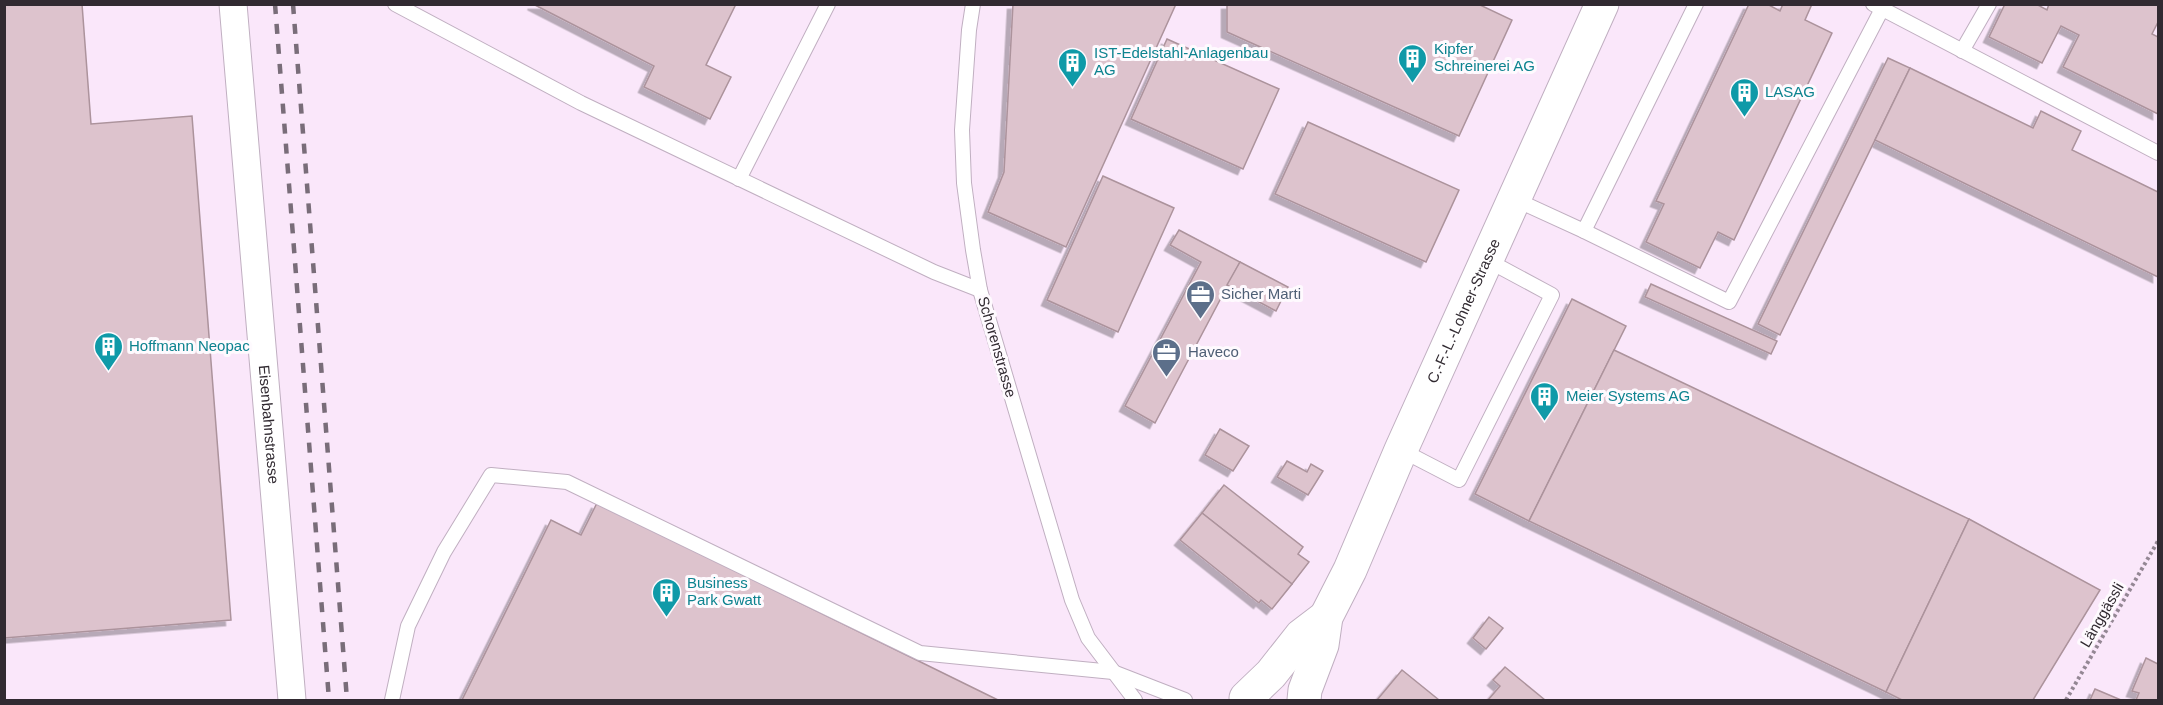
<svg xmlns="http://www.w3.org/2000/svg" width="2163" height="705" viewBox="0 0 2163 705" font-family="Arial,sans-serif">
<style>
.building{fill:#ddc3cd;stroke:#ac939c;stroke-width:1.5;filter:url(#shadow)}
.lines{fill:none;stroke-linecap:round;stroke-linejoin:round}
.service-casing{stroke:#c0afc1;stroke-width:16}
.minor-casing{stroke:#c0afc1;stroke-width:29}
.tertiary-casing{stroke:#c0afc1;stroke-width:35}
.path{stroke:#948794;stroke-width:4;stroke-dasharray:3 3;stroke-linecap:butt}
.service{stroke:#fff;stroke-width:14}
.minor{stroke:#fff;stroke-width:27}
.tertiary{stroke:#fff;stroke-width:33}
.rail{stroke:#796d79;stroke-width:4.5;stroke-dasharray:10 10;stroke-linecap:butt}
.labels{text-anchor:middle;stroke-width:6;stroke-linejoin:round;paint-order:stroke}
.culture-label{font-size:15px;fill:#0d838f;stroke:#fefafe;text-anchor:start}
.service-label{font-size:15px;fill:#4e5e75;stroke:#fefafe;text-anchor:start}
.street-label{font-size:15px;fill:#312a31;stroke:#fefafe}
</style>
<defs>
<filter id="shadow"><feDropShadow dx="-5.5" dy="5.5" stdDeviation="0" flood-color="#0004"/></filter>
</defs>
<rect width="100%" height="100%" fill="#fae7fa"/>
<g class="building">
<polygon points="4,4 82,4 91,124 192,116 231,620 4,638"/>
<polygon points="533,4 736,4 706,65 731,77 710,119 644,87 654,66"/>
<polygon points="1013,4 1176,4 1066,247 988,212 1004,172"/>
<polygon points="1227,4 1478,4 1512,20 1459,136 1227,32"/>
<polygon points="1749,4 1767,4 1780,11 1783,4 1812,4 1805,20 1832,33 1734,240 1718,232 1700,268 1646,242 1664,204 1656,201"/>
<polygon points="2005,4 2036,4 2047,10 2049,4 2158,4 2158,22 2152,34 2158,37 2158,114 2063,67 2079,35 2061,26 2042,63 1989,37"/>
<polygon points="1167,39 1279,89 1243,169 1131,119"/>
<polygon points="1888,58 1910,68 1780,335 1758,324"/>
<polygon points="1910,68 2033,128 2041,111 2081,131 2072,150 2158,192 2158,277 1875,140"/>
<polygon points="1308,122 1459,190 1426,262 1275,194"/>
<polygon points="1103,176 1174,208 1118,332 1047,300"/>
<polygon points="1179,230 1240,262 1155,423 1125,406 1201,262 1170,245"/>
<polygon points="1240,262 1288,287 1276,311 1227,285"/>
<polygon points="1651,284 1777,341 1771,354 1645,297"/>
<polygon points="1572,299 1626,326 1529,521 1475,494"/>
<polygon points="1614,350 1969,519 1886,692 1529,521"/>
<polygon points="1220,429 1249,446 1233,471 1205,455"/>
<polygon points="1287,461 1307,472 1311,464 1323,471 1308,495 1277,477"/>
<polygon points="1224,485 1303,547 1298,554 1309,562 1292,584 1202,513"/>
<polygon points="597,503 998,700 462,700 551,520 581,535"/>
<polygon points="1202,513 1292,584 1272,609 1261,600 1259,603 1180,540"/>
<polygon points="1969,519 2100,590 2033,700 1902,700 1886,692"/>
<polygon points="1489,617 1503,628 1486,649 1473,638"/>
<polygon points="2146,658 2158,664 2158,700 2136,700 2139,693 2132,691"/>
<polygon points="1505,667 1545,700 1488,700 1500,686 1493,680"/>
<polygon points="1402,670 1439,700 1377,700"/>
<polygon points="2095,689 2121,700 2090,700"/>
</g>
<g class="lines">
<defs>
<g id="service">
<polyline points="395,4 581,103 934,272 980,290"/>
<polyline points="973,4 969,30 962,130 964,183 973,250 980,290 1072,600 1088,638 1135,700"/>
<polyline points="1873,4 2158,153"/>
<polyline points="1962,51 1989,4"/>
<polyline points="739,179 828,4"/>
<polyline points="1514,199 1584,231 1696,4"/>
<polyline points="1584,231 1729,302 1882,9"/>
<polyline points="1401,450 1459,480 1552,295 1487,260"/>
<polyline points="392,700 408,626 444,552 491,475 567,482 920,653 1113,672 1185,700"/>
</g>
<g id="minor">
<path id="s1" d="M233,4L292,700"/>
</g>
<g id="tertiary">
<polyline points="1246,698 1271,674 1301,636 1326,617"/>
<path id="s2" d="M1304,700L1305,690L1322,645L1326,617L1350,570L1401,450L1602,4"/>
</g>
</defs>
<use href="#service" class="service-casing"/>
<use href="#minor" class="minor-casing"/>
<use href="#tertiary" class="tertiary-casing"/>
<polyline class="path" points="2066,700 2158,541"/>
<use href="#service" class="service"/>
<use href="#minor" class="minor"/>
<use href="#tertiary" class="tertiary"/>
<g class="rail">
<polyline points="275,4 329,700"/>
<polyline points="293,4 347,700"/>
</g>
</g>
<defs>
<symbol id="building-pin" viewBox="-11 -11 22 30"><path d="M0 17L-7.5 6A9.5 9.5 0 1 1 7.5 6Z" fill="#0f9aa8" stroke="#fefafe"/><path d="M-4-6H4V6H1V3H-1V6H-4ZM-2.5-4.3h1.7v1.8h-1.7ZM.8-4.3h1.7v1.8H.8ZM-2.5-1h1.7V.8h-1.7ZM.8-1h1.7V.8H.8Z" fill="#fff"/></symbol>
<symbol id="office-pin" viewBox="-11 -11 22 30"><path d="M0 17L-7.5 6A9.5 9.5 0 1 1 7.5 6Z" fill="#5c6f8a" stroke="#fefafe"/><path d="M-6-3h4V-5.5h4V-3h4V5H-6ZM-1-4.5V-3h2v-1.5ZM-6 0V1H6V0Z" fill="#fff"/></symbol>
</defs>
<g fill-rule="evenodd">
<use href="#building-pin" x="1396" y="42" width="33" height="45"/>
<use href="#building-pin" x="1056" y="46" width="33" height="45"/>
<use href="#building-pin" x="1728" y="76" width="33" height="45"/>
<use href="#office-pin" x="1184" y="278" width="33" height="45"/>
<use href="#building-pin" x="92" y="330" width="33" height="45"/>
<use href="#office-pin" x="1150" y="336" width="33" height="45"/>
<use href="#building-pin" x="1528" y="380" width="33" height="45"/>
<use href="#building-pin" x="650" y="576" width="33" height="45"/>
</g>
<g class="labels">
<g class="culture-label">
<text x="1434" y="54">Kipfer<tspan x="1434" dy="17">Schreinerei AG</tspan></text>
<text x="1094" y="58">IST-Edelstahl-Anlagenbau<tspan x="1094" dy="17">AG</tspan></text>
<text x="1765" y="97">LASAG</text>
<text x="129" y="351">Hoffmann Neopac</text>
<text x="1566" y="401">Meier Systems AG</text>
<text x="687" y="588">Business<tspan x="687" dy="17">Park Gwatt</tspan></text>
</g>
<g class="service-label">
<text x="1221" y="299">Sicher Marti</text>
<text x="1188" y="357">Haveco</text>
</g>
<g class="street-label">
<text dy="5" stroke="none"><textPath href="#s2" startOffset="422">C.-F.-L.-Lohner-Strasse</textPath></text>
<text transform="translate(997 347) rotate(74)" y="5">Schorenstrasse</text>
<text dy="5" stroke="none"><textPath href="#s1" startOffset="422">Eisenbahnstrasse</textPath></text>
<text transform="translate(2102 615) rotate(-60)" y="5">Länggässli</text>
</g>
</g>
<rect width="2163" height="705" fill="none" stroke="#312a31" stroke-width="12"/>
</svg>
